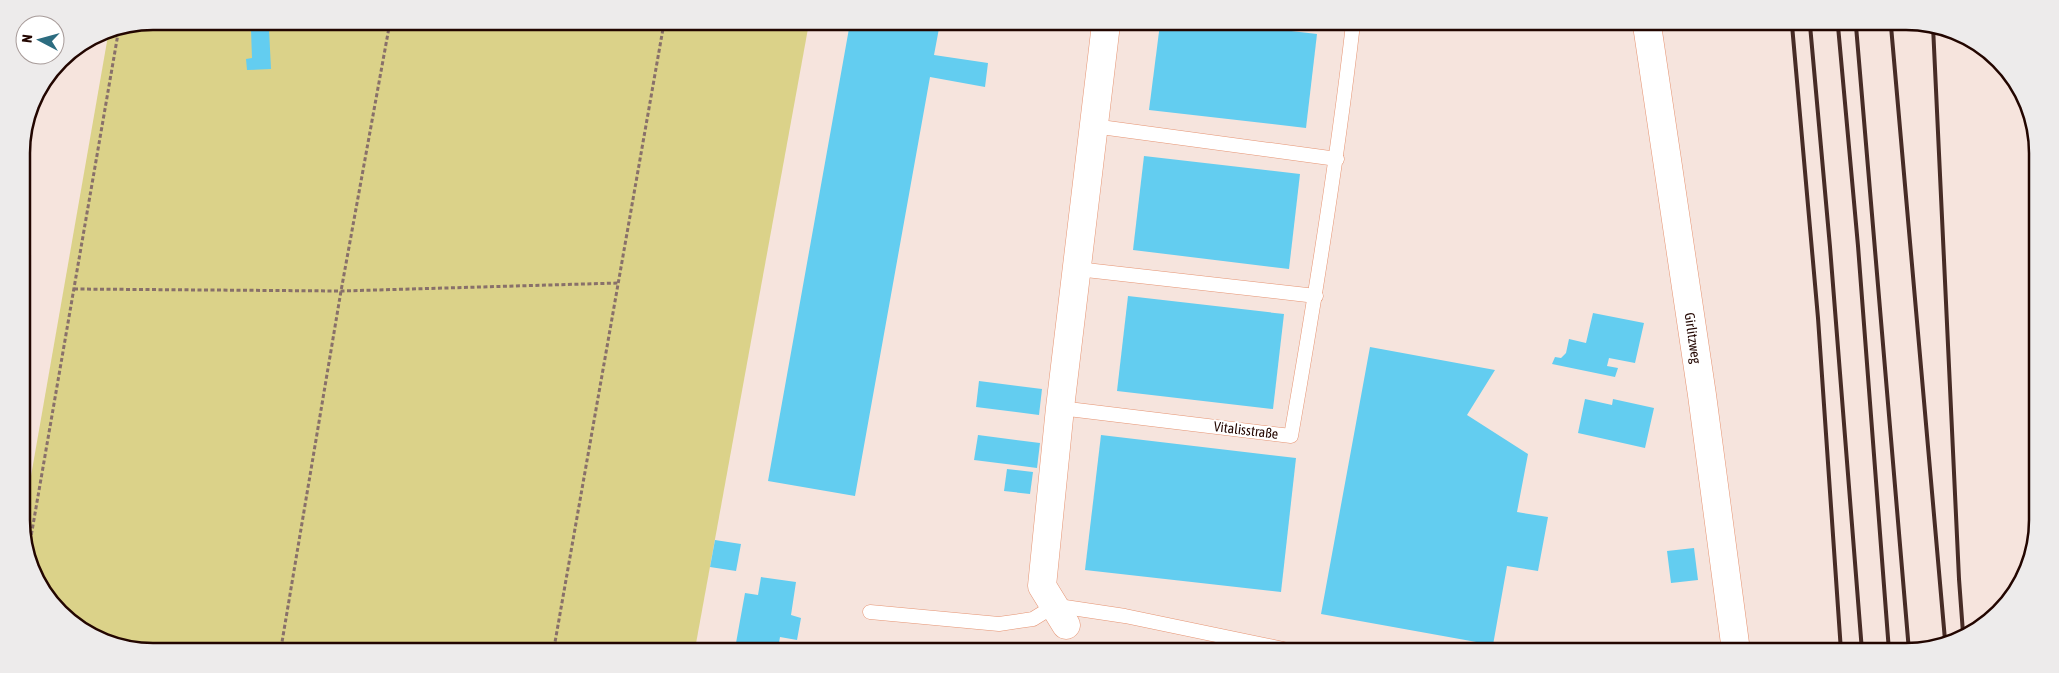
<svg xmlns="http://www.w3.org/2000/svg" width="2059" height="673" viewBox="0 0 2059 673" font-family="'Asap Condensed',sans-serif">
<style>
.green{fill:#dbd289}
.building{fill:#63cdf0}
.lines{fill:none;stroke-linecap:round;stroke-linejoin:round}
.lane-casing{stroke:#e69473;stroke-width:15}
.street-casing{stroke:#e69473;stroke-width:29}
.path{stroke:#88706a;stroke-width:3;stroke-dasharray:4 2.5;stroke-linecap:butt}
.lane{stroke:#fff;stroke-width:14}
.street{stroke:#fff;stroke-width:28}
.rail{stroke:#472c26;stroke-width:4}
.labels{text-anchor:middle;stroke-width:4;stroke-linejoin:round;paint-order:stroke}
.street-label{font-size:14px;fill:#230600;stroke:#fff}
.rim{fill:none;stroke:#230600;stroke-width:2.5}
</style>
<rect width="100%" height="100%" fill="#f6e4dd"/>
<polygon class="green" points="153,21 809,23 695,649 118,647 54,607 24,546 24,516 109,30"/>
<g class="building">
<polygon points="850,23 940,23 934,55 988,63 985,87 930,77 855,496 768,481"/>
<polygon points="1160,24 1232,24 1317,34 1306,128 1149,110"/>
<polygon points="269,29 271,69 247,70 246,59 252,58 251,30"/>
<polygon points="1144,156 1300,174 1289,269 1133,250"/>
<polygon points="1128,296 1284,314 1273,409 1117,391"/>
<polygon points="1593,313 1644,323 1635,363 1609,358 1607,366 1618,368 1615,377 1552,364 1555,357 1561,358 1566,353 1569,339 1586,343"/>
<polygon points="1370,347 1495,370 1467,415 1528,454 1517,512 1548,517 1538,571 1507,566 1493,645 1321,614"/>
<polygon points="979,381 1042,389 1039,415 976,407"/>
<polygon points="1585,399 1612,405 1613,399 1654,408 1645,448 1578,433"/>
<polygon points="978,435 1040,443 1037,468 974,460"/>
<polygon points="1101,435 1296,458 1281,592 1085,570"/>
<polygon points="1007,469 1033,472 1030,494 1004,491"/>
<polygon points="715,540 741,544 736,571 710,567"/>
<polygon points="1694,548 1698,580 1671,583 1667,551"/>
<polygon points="761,577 796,582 791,615 801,618 797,640 780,637 778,649 753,649 754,646 736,643 745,593 758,595"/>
</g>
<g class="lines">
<defs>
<g id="lane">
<polyline points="1093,126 1337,159"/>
<polyline points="1077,269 1316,296"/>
<path d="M1060,408L1291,436C1315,299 1337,163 1353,24"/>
<polyline points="870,612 999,624 1033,619 1054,606 1065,607 1125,616 1288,650"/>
</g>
<g id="street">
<polyline points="1647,25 1702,395 1736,651"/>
<polyline points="1066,625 1042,586 1060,408 1106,24"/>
</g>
</defs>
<use href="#lane" class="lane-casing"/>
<use href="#street" class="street-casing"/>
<g class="path">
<polyline points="74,289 341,291 618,283"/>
<polyline points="28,554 119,28"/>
<polyline points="281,648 341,291 390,22"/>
<polyline points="554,648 664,23"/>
</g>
<use href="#lane" class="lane"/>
<use href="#street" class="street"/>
<g class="rail">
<polyline points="1792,25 1818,318 1841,651"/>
<polyline points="1810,25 1830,247 1862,651"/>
<polyline points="1838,26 1858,246 1889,651"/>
<polyline points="1856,26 1909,651"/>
<polyline points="1891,26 1945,640"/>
<polyline points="1933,26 1959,579 1963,633"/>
</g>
</g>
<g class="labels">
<g class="street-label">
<text transform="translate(1693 338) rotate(82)" y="5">Girlitzweg</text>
<text transform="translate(1246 430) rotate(7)" y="5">Vitalisstraße</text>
</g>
</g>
<path d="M0 0H2059V673H0ZM153 30H1906A123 123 0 0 1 2029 153V520A123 123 0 0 1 1906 643H153A123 123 0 0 1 30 520V153A123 123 0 0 1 153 30Z" fill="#edebeb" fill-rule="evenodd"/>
<path class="rim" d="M153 30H1906A123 123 0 0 1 2029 153V520A123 123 0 0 1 1906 643H153A123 123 0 0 1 30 520V153A123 123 0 0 1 153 30Z"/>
<g transform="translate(40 40) rotate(276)"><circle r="24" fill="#ffffff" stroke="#a79b99"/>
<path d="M0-4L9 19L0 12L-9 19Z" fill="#2c6c80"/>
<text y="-8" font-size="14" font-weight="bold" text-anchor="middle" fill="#230600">N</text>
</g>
</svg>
